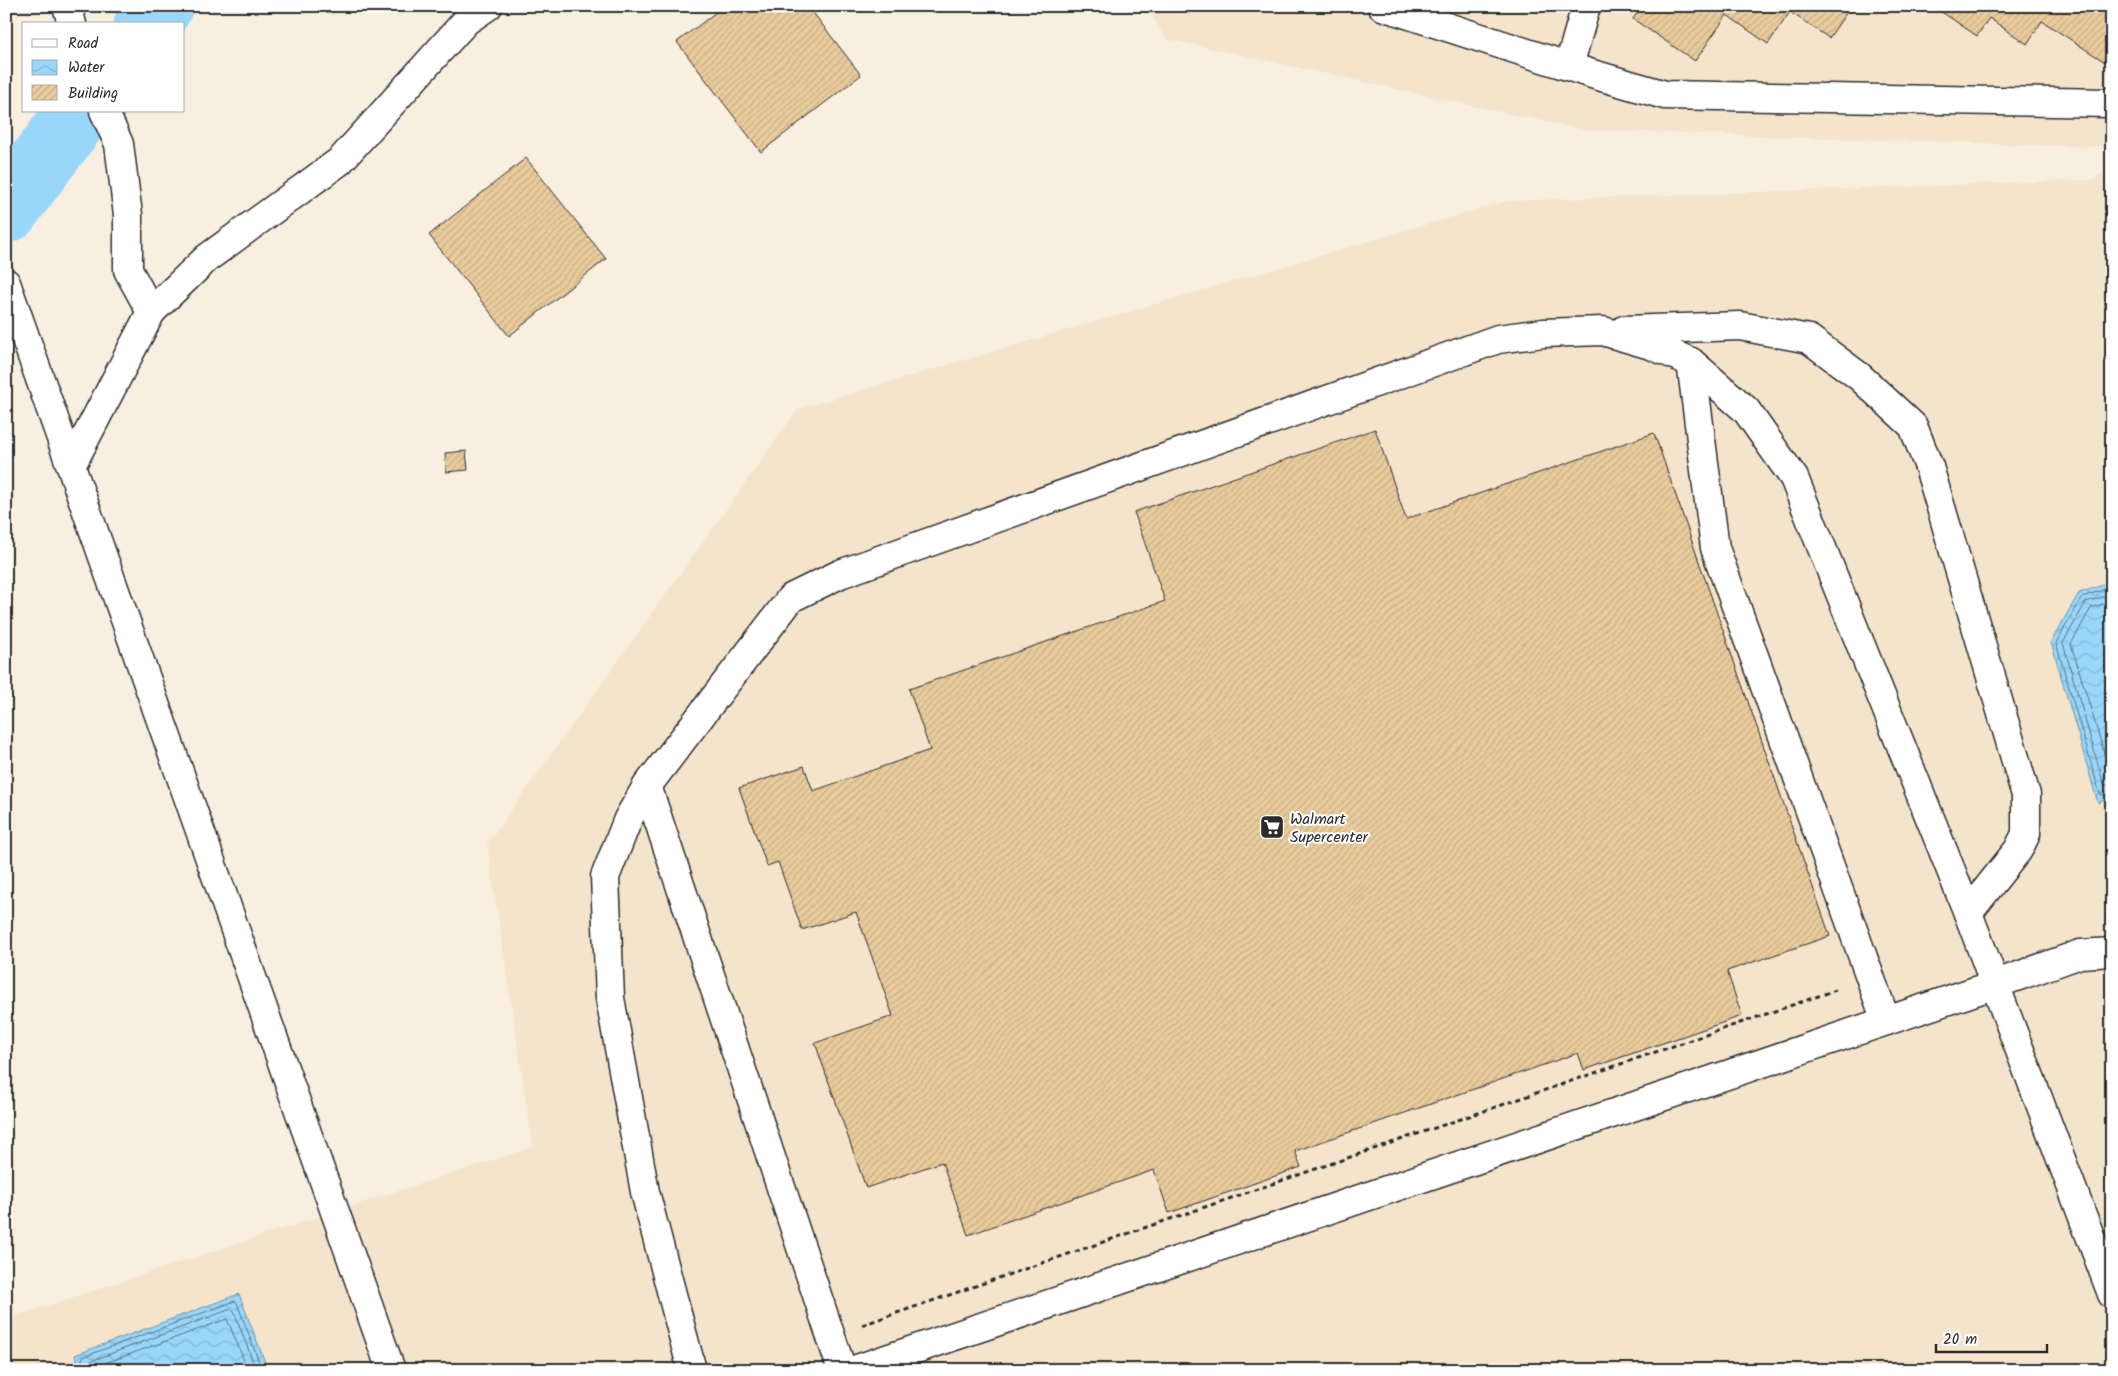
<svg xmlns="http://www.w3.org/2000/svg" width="2118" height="1376" viewBox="0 0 2118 1376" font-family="Kalam,sans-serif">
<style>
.built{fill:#f4e4cc}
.water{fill:url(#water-waves);stroke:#6d92a7}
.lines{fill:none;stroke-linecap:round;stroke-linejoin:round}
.shore{stroke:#57707e;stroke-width:1}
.river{stroke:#99d7fa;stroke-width:66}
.building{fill:url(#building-hatch);stroke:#2b2b2b}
.minor-casing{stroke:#2b2b2b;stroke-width:31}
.path{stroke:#2b2b2b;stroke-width:3;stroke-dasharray:5 4;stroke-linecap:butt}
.minor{stroke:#fff;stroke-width:28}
.labels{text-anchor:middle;stroke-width:4;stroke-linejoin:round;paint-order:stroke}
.poi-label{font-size:16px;fill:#2b2b2b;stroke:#fff;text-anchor:start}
</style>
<defs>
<pattern id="water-waves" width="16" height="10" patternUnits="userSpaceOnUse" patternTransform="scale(1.25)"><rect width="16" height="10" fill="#99d7fa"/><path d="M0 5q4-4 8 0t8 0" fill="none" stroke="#84b9d6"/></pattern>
<pattern id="building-hatch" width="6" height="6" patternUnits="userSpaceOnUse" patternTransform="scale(1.25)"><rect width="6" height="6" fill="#e9cb9c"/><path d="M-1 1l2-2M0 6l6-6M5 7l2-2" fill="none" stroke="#c8ae87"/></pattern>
</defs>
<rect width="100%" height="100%" fill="#f8efe1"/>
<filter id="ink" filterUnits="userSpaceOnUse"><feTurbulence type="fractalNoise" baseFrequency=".02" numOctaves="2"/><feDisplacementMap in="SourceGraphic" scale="10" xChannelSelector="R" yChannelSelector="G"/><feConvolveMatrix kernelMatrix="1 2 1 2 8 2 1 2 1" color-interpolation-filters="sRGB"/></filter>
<g filter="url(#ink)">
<g class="built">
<polygon points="1145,6 2112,6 2112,144 2096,147 1584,130 1167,39"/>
<polygon points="2112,167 2112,1370 6,1370 6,1319 533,1147 487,844 798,409 1506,201 2092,180"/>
</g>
<g class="water">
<polygon points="2112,582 2112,797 2098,803 2051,642 2079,593"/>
<polygon points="239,1294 268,1370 80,1370 75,1355"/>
</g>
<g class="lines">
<g class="shore">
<polyline points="2112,587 2082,597 2056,643 2100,794 2103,795 2112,793"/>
<polyline points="2112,594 2086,602 2063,643 2104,785 2112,786"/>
<polyline points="2112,601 2091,608 2071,644 2112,779"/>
<polyline points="84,1370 82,1359 83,1357 235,1301 237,1303 262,1370"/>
<polyline points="91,1370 91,1361 231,1309 234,1311 256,1370"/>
<polyline points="98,1370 100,1365 227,1319 248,1370"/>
</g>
<g class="river">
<polyline points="147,24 160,6"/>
<polyline points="6,210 80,111"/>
</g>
</g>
<g class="building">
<polygon points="724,6 808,6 861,75 761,152 677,42"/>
<polygon points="1642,6 1851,6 1829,38 1790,12 1768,44 1727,15 1695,61 1633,19"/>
<polygon points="1933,6 2112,6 2112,51 2105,62 2042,21 2027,44 1989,18 1977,36"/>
<polygon points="526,158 606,259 509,336 429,235"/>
<polygon points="1375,429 1406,519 1654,433 1830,936 1727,971 1742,1016 1584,1070 1578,1053 1295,1151 1301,1167 1169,1213 1154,1170 968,1235 942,1162 866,1188 815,1043 893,1016 856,912 802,930 778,862 767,866 739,788 804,766 813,791 930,750 909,689 1165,601 1134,512"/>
<polygon points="466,451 468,470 446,472 445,453"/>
</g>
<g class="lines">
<defs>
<g id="minor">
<polyline points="67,6 72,24"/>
<polyline points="1382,6 1592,74 1665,95 2109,103 2112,101"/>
<polyline points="1569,66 1586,6"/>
<polyline points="6,283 391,1370"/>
<polyline points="151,312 207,258 340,161 466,21 488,6"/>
<polyline points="1624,330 1740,326 1809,339 1860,377 1913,426 1929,467 2026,795 2026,834 2018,850 1968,913"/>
<polyline points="1691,362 1715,548 1886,1021"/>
<polyline points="71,466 151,312 128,270 128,215 119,144 104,111"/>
<polyline points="647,786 842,1370"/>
<polyline points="692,1370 645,1192 610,998 605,877 628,819 647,786 791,598 840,574 1498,339 1543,333 1603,331 1651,345 1691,362 1746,410 1794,478 1968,913 2112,1294"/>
<polyline points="854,1370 1996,984 2080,954 2112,952"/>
</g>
</defs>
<use href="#minor" class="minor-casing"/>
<polyline class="path" points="862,1325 1836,990"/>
<use href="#minor" class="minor"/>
</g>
</g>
<defs>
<symbol id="supermarket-square" viewBox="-11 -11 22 22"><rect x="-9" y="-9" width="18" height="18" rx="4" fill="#2b2b2b" stroke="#fff"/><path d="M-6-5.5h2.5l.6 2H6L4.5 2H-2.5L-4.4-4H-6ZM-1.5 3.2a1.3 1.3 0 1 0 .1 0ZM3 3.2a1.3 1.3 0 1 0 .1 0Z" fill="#fff"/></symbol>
</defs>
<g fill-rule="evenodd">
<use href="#supermarket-square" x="1258" y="813" width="28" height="28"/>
</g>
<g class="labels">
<g class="poi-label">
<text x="1290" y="824">Walmart<tspan x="1290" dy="18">Supercenter</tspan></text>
</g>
</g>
<rect width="2118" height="1376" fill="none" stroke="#fff" stroke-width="25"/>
<rect x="12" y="12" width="2093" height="1351" fill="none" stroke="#2b2b2b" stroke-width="2" filter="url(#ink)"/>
<rect x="22" y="22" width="162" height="90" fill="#ffffff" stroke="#aaaaaa"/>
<rect x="32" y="39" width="25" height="8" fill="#ffffff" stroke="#aaaaaa"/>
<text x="68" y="48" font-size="15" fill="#2b2b2b">Road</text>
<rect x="32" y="60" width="25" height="15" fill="url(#water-waves)" stroke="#aaaaaa"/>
<text x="68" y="72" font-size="15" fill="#2b2b2b">Water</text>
<rect x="32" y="85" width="25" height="15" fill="url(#building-hatch)" stroke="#aaaaaa"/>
<text x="68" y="98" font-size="15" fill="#2b2b2b">Building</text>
<path d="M1936 1344v8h111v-8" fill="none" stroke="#2b2b2b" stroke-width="2.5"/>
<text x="1943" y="1344" font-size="15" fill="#2b2b2b" stroke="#ffffff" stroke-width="4" paint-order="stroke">20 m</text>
</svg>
